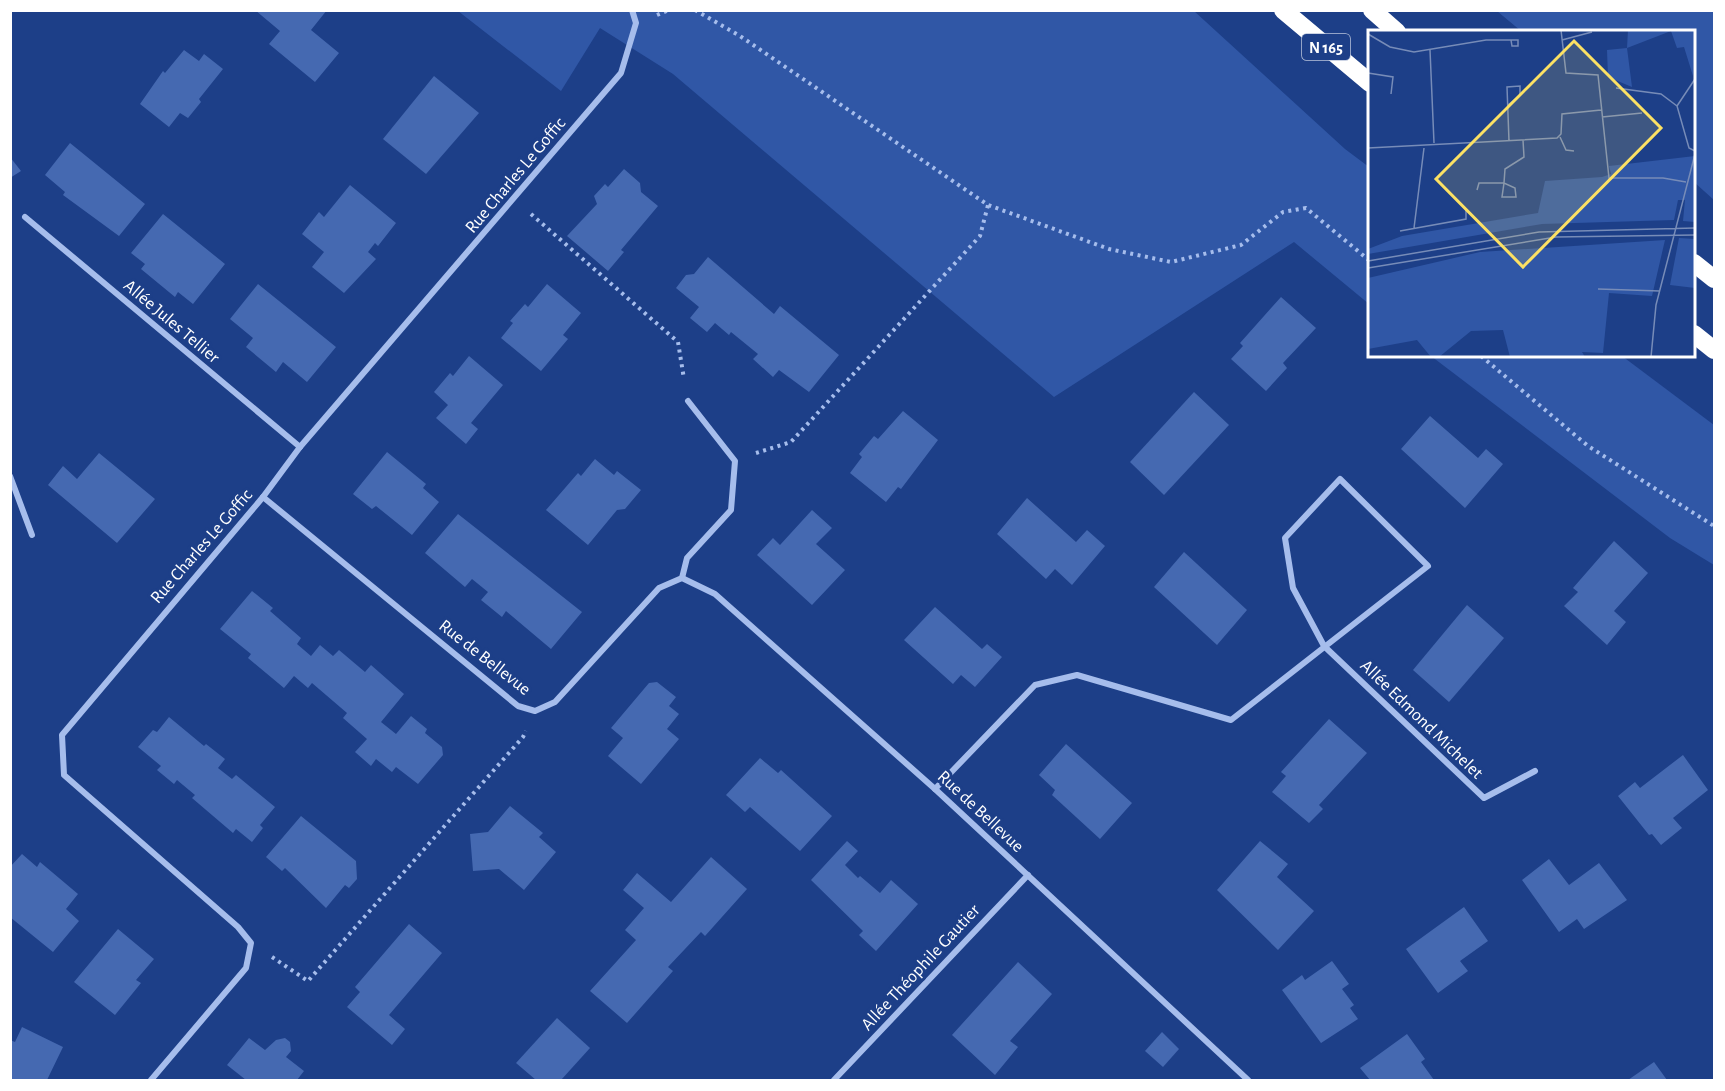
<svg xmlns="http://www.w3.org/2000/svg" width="1725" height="1091" viewBox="0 0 1725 1091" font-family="'Alegreya Sans',sans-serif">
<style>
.green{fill:#3057a6}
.building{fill:#4569b1}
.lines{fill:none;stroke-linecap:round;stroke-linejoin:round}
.path{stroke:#a6bdec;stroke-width:4;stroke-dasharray:3 4.5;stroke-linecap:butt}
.street{stroke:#a6bdec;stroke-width:6}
.highway{stroke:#fff;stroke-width:18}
.labels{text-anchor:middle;stroke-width:6;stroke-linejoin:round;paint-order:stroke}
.shield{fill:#1d3f88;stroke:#bbc5db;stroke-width:1.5}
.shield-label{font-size:16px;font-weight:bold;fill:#fff}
.street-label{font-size:18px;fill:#fff;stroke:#1d3f88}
.inset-road{fill:none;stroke:#778cb8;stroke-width:1.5}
.view{fill:#fce164;fill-opacity:0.15;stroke:#fce164;stroke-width:3}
.inset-edge{fill:none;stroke:#fff;stroke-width:3}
</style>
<rect width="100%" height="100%" fill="#1d3f88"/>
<g class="green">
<polygon points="458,11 1194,11 1345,149 1369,167 1369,304 1294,242 1054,397 673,74 600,28 561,91"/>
<polygon points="1497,11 1714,11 1714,200 1694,182 1694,32 1521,31"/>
<polygon points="1431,356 1622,356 1714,425 1714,565 1670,538"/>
</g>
<g class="building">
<polygon points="255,10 327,10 311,30 339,53 315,82 269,44 280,31"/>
<polygon points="184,50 199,61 204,54 223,69 199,99 201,102 188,118 180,113 169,127 140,104 163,71 165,73"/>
<polygon points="434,76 479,113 426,174 383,139"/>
<polygon points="70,143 145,204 119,236 63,195 65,192 45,175"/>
<polygon points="10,157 21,171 10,178"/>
<polygon points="624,169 640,183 641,192 658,206 621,250 624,252 608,271 567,236 597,204 594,196 605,184 608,187"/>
<polygon points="350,185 396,223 378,246 375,243 368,252 376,259 344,293 312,267 324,252 302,234 319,212 324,217"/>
<polygon points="163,214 225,264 193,304 178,292 175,297 141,269 145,264 131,253"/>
<polygon points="708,257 774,314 780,306 839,355 809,392 779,370 773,377 753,359 758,354 731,332 729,335 715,323 707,332 690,318 699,307 676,288 686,275 694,274"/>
<polygon points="258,284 336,347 307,382 283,362 276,372 246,347 253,338 230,319"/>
<polygon points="547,284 581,313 563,335 568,339 541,371 501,338 513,323 510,321 525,304 528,307"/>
<polygon points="1281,297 1316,328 1283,363 1287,368 1266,391 1231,359 1243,346 1240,343"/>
<polygon points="469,356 503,385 471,423 478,429 466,444 436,418 448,405 434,392 450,373 453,376"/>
<polygon points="1194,392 1229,425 1164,495 1130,462"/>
<polygon points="903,411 938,440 901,489 898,487 886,502 850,473 862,457 859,454 874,436 878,439"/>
<polygon points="1430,416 1478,458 1486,449 1503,464 1465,508 1401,449"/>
<polygon points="387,452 426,484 423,488 439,502 412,535 376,506 372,509 353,494"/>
<polygon points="99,453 155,499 117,543 48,485 63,466 77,479"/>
<polygon points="595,459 614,475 617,471 641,490 625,509 617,510 588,545 546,510 578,473 581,476"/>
<polygon points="1027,498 1076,542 1087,530 1105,546 1072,585 1055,569 1046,579 997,534"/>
<polygon points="812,510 832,528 816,544 845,570 812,605 757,555 773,538 780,545"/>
<polygon points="458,514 582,612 551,649 506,611 502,617 481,600 488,592 472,579 465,587 425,553"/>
<polygon points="1614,541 1648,573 1614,611 1626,622 1607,645 1564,606 1578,592 1573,588"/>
<polygon points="1184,552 1247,610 1217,645 1154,587"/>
<polygon points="252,591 273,608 270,611 301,638 297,644 311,656 320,645 333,656 339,650 365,672 371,665 404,694 381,722 396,734 411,716 427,729 425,733 442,747 443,755 418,784 396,767 392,772 376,759 371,766 355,752 367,739 343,718 347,713 312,683 308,688 294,676 284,688 248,658 251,654 220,629"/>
<polygon points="1467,605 1504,638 1449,702 1413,670"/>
<polygon points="935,607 982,649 987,644 1002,657 975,687 961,675 953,684 904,640"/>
<polygon points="657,682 676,697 669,706 679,714 667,729 679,739 641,784 608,756 623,738 611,728 649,683"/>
<polygon points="169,717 204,746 206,744 225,759 218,768 232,779 236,775 275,807 260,825 263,828 252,842 236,829 233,833 192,798 195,795 177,780 174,784 157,770 161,766 138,747 153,730 157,732"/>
<polygon points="1329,719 1367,753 1319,805 1323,809 1309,823 1272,792 1286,776 1281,772"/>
<polygon points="1066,744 1132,803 1100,839 1052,795 1055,790 1039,775"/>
<polygon points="1683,755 1708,790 1673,818 1682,828 1661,845 1652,834 1649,835 1618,796 1635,782 1640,788"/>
<polygon points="760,758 778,773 781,770 832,816 800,851 750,807 745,812 726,795"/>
<polygon points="510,806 543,833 539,837 556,852 524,890 499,869 473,871 470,834 488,832"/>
<polygon points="301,816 356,861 357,879 349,888 345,885 326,908 285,868 282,871 266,857"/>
<polygon points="847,841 858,851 845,865 858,878 860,876 880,893 891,880 918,904 876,951 859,935 863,931 811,880"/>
<polygon points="1260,841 1288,864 1277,877 1314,911 1278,950 1217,890"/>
<polygon points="22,854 37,867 40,862 78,894 66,909 79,921 53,952 10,917 10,867"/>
<polygon points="711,857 747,889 705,936 701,932 668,967 673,971 627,1023 590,991 636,940 625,930 644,908 623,890 637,873 671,902"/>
<polygon points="1549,859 1569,885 1599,863 1627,900 1584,929 1577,919 1559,932 1522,880"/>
<polygon points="1464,907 1488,941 1460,961 1468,971 1438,993 1406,949"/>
<polygon points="409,924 442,953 389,1015 405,1029 392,1045 347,1007 360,992 355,987"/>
<polygon points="118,929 154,959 136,980 141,983 115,1015 74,982"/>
<polygon points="1332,961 1349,984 1342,989 1354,1005 1350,1008 1358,1019 1321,1043 1282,990 1302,975 1305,980"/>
<polygon points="1018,962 1052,994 1010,1041 1018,1047 995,1075 952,1035"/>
<polygon points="557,1018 590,1048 561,1080 536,1080 516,1063"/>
<polygon points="22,1027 63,1047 47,1080 10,1080 10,1040 15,1042"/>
<polygon points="1162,1032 1179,1049 1163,1067 1145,1051"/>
<polygon points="1407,1034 1425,1059 1421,1062 1434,1080 1370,1080 1360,1068"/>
<polygon points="249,1038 265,1050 276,1040 285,1038 290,1042 291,1051 286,1057 304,1071 297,1080 246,1080 227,1065"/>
<polygon points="1654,1062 1667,1080 1628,1080"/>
</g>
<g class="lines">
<g class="path">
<polyline points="695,10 740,36 988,205 1109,249 1171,262 1241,245 1283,212 1306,208 1370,261"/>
<polyline points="657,15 669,10"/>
<polyline points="531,214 678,342 684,379"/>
<polyline points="1481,356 1588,446 1714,526"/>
<polyline points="756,453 791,442 980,236 988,205"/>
<polyline points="272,957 308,981 523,737 526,731"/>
</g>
<g class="street">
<polyline points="25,217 300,447"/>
<polyline points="10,476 32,535"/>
<polyline points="263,497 518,706 535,711 555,702 659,588 682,578 715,594 935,789 1248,1080"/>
<polyline points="682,578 687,558 731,510 735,461 688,401"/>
<polyline points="935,789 1035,685 1077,675 1231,720 1428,566 1340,479 1285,538 1293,588 1324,646 1484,798 1535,771"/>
<polyline points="151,1080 246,968 251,943 238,927 64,775 62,735 263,497 300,447 621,73 636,23 632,10"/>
<polyline points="834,1080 1028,875"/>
</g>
<g class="highway">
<polyline points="1283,10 1370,83"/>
<polyline points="1372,10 1397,32"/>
<polyline points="1694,263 1714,279"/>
<polyline points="1694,334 1714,350"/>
</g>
</g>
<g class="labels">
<rect class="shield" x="1302" y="34" width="48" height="26" rx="4.5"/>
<g class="shield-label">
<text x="1326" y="53">N 165</text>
</g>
<g class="street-label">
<text transform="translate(515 175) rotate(-50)" y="6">Rue Charles Le Goffic</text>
<text transform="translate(172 321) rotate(40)" y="6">Allée Jules Tellier</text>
<text transform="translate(201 546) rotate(-49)" y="6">Rue Charles Le Goffic</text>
<text transform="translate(485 657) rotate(38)" y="6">Rue de Bellevue</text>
<text transform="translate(1422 719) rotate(44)" y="6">Allée Edmond Michelet</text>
<text transform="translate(981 811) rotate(43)" y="6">Rue de Bellevue</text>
<text transform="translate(920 967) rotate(-47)" y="6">Allée Théophile Gautier</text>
</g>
</g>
<g transform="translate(1368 30)">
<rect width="327" height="327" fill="#1d3f88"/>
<path d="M260,0H327L325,46L316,17L309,18L303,1L259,18L264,57L240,47L239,20L259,18ZM327,126V192L315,191L317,170H310L306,190L174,194L0,224V219L34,206L170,183L177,151L234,147L243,144L241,136ZM311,208L327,209V258L302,255ZM297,210L284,266L241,263L235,323L214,322L217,327H142L135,300L103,301L71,327H63L49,310L0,319V248L112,222Z" fill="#3057a6"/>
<path class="inset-road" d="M193,0L198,43L230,45L241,148H295L318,152M0,4L22,17L46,22L118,10H150V16H144L143,10M194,10L224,2M62,20L66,113M0,43L25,47L23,64M327,49L309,76L321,118L327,121M248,58L293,64L309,76M140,75L152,65V56L139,57L141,111M234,87L274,83M192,107L198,120L206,121M0,118L189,108L193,104L194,84L233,80M109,160L111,153H136L147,158L148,167H134L136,153L137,139L156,127L155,110M46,198L56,118M32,201L98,189V179M0,231L171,202L327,198M0,238L188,207L327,205M230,259L292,261M283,327L288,275L327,124"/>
<path class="view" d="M206,11L293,98L155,237L68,149Z"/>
<rect width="327" height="327" class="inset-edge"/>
</g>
<rect width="1725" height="1091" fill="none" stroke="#ffffff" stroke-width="24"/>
</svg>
